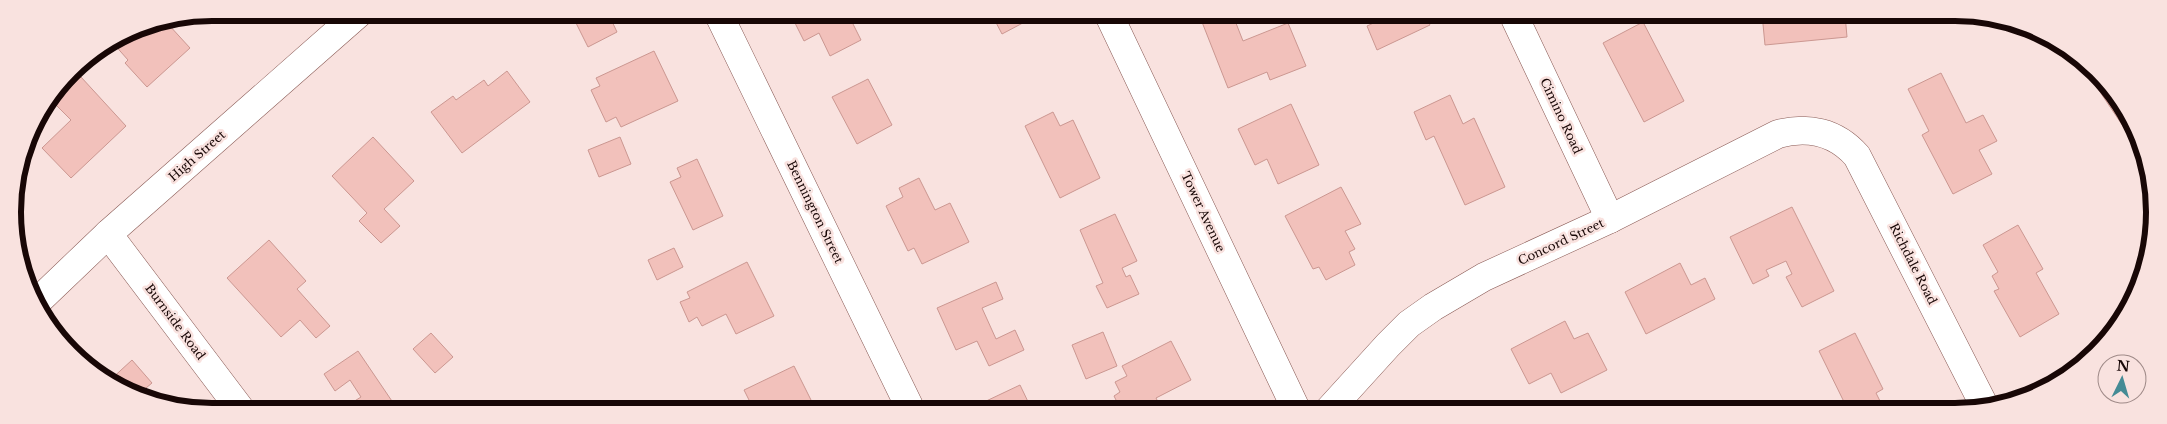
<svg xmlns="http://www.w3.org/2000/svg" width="2167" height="424" viewBox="0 0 2167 424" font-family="'Libre Baskerville',serif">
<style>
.building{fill:#f2c1bb;stroke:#cb9791}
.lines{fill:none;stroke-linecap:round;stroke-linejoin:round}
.minor-casing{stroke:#895a55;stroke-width:29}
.minor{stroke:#fff;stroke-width:28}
.labels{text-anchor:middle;stroke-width:5;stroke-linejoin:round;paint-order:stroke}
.street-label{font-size:12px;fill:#180706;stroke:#f9e2df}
.rim{fill:none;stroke:#180706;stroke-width:6}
</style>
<rect width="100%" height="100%" fill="#f9e2df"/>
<g class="building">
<polygon points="580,13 608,13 617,32 588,47 576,23 583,20"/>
<polygon points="790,13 858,13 850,18 861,40 830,56 819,33 804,41"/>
<polygon points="991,13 1034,13 1036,16 1002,34"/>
<polygon points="1208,13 1232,13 1243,41 1288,23 1306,66 1270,80 1267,72 1228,88 1200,17"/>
<polygon points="1377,14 1424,14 1430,25 1377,50 1367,26 1380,20"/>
<polygon points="1762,14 1847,14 1845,14 1847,37 1765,45"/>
<polygon points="173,20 168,24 190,48 147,87 125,63 128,60 113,43 136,28"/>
<polygon points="1643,22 1684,101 1644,122 1603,43"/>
<polygon points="654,51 678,101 621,127 616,117 606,122 591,90 600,86 596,78"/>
<polygon points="2088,69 2113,90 2137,138 2133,141 2086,71"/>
<polygon points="507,71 530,102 462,153 431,112 453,96 456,100 484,80 488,86"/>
<polygon points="1941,73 1966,123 1983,115 1997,141 1979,150 1992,174 1953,194 1922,135 1929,131 1908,89"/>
<polygon points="81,77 126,126 71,178 42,148 71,120 54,103"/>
<polygon points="868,79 892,125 857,144 832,97"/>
<polygon points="1450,95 1463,124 1474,118 1505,187 1465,205 1434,136 1426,140 1414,112"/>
<polygon points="1291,104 1319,165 1278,184 1267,159 1255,165 1238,129"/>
<polygon points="1053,112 1060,126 1073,120 1100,178 1060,198 1025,126"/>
<polygon points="373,137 414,181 384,209 400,226 381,243 359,221 367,213 332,176"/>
<polygon points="620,137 631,164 599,177 588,150"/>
<polygon points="697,159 723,216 693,230 670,182 681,177 677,168"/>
<polygon points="919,178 935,210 950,203 969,242 922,264 914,248 908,251 886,206 903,197 899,188"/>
<polygon points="1341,187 1361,224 1345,231 1355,249 1349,252 1355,265 1326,280 1319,267 1313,269 1285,216"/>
<polygon points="1792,207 1834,291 1802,307 1786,277 1792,274 1786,261 1766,270 1769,276 1753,284 1730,237"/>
<polygon points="1115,214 1137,261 1122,268 1126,277 1130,275 1139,294 1107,308 1096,286 1103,283 1080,230"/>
<polygon points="2018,225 2043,269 2036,273 2059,314 2020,337 1994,291 1999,289 1992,276 1998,272 1983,245"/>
<polygon points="269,240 306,281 297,289 330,326 316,338 300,320 281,337 227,278"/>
<polygon points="674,248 683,267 657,280 648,260"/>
<polygon points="747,262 774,316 736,334 726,314 702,326 697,317 689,322 680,302 690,298 687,292"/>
<polygon points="1680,263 1691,285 1705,278 1715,299 1646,334 1625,292"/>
<polygon points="996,282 1003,299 982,308 996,339 1015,330 1024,350 989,366 977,341 956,350 937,308"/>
<polygon points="1565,321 1574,339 1588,333 1607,370 1561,393 1551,373 1529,384 1511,349"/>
<polygon points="1103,332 1117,366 1086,379 1072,345"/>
<polygon points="431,333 453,357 435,373 413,349"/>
<polygon points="1855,333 1883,389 1876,393 1883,407 1874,411 1859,411 1856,405 1848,410 1819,351"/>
<polygon points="1171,341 1191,380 1156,398 1162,410 1121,410 1114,396 1120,392 1115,382 1127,376 1122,366"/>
<polygon points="358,351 398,410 358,410 353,402 361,397 350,380 335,391 324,374"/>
<polygon points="132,360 152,383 146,388 157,400 108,382"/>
<polygon points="794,366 816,410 754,410 744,390"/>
<polygon points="1020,385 1032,410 986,410 982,403"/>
</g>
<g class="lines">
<defs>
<g id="minor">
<polyline points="718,13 911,410"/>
<polyline points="1108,13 1297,411"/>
<polyline points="1513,14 1610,219"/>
<polyline points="108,234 241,410"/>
<polyline points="38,301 108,234 359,13"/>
<path d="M1328,411L1388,345L1409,324L1433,307L1484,277L1610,219L1778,134C1808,126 1836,132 1857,156L1985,407"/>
</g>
</defs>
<use href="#minor" class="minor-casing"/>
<use href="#minor" class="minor"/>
</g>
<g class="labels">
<g class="street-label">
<text transform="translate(1561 116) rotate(65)" y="4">Cimino Road</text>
<text transform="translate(197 156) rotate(-41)" y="4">High Street</text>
<text transform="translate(815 212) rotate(64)" y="4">Bennington Street</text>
<text transform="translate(1203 212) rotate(65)" y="4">Tower Avenue</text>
<text transform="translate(1561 242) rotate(-25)" y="4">Concord Street</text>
<text transform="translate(1913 264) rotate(63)" y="4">Richdale Road</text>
<text transform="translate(175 322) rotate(53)" y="4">Burnside Road</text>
</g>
</g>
<path d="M0 0H2167V424H0ZM212 21H1955A191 191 0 0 1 2146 212V212A191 191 0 0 1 1955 403H212A191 191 0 0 1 21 212V212A191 191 0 0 1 212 21Z" fill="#f9e2df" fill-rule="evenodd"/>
<path class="rim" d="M212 21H1955A191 191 0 0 1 2146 212V212A191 191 0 0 1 1955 403H212A191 191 0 0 1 21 212V212A191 191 0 0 1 212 21Z"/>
<g transform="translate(2122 379) rotate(5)"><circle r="24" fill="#f9e2df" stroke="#9f8a88"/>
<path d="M0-4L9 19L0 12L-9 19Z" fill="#458b95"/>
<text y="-8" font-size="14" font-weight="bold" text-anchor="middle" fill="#180706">N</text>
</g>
</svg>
